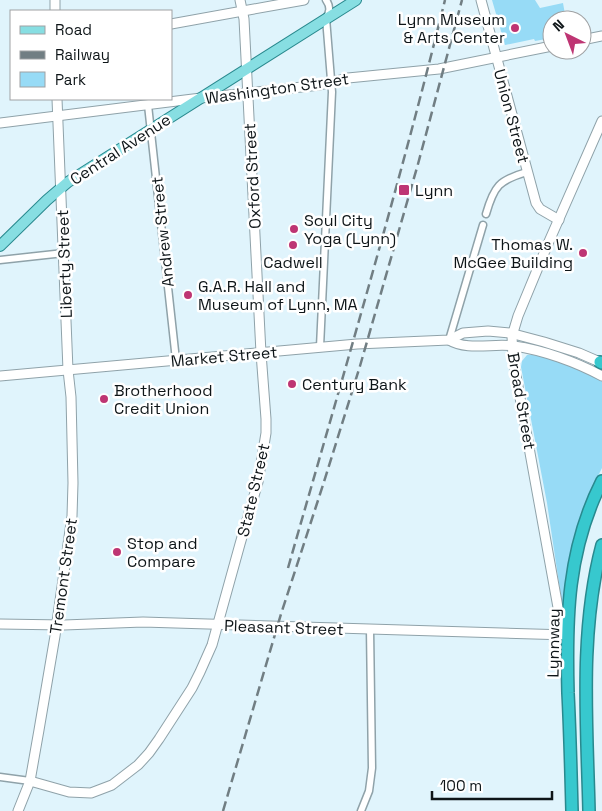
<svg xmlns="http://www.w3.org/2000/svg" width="602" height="811" viewBox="0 0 602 811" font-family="'Space Grotesk',sans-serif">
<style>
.green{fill:#97dbf6}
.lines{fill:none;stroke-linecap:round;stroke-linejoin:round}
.street-casing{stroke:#8fa2a9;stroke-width:9}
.secondary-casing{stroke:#8fa2a9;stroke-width:11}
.primary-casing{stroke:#29898e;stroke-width:12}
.highway-casing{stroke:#29898e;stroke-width:14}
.street{stroke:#fff;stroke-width:6}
.secondary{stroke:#fff;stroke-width:9}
.primary{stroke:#87dee2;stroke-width:10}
.highway{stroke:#37c8ce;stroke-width:11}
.rail{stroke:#717e83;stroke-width:2.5;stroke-dasharray:10 5;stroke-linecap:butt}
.poi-dot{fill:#be3573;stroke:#fff;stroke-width:2}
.labels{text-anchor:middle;stroke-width:5;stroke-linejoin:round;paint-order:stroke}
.poi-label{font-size:16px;fill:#0e1518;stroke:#fff;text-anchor:start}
.street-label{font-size:16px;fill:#0e1518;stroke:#fff}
</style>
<rect width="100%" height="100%" fill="#e0f4fc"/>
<g class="green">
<polygon points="492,0 535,0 540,8 563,3 566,20 552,20 552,38 535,41 534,39 505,45"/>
<path d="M527,355C544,353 586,373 602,381V468L588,496L574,537L565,583L564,610H563L547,503L521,367L522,361Z"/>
</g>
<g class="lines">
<defs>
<g id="street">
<polyline points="148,105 176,360"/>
<path d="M486,214C494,186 499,180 527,172"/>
<polyline points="0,260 64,253"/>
<polyline points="449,340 483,225"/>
<path d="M320,347L332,92L326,18C330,12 331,7 326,0"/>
<polyline points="0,777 30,781"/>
<polyline points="361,811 369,791 372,768 370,629"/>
</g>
<g id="secondary">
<polyline points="55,0 55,11"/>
<polyline points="481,0 536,203 540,209 559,220"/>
<polyline points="171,24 304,0"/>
<polyline points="582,40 602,36"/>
<polyline points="0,123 201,98 320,85 348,78 439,69 552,46"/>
<path d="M449,340C467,351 494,343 514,346C543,350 576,362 602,376"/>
<polyline points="0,376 357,344 449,340 463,333 488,331 510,333 544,342 579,353 602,363"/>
<polyline points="0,624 64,625 143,622 568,635 559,613 513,359 512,336 518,316 547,246 602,121"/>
<polyline points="30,781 69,792 91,793 112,785 138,765 149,753 159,739 192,688 200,672 212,645 240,544 258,482 266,433 266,419 261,353 244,19 240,0"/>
<polyline points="18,811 30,781 39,730 55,636 72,516 73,483 71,397 68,370 57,99"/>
</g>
<polyline id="primary" points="0,246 47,200 68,182 356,0"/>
<g id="highway">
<polyline points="600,362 602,363"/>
<path d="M572,811C571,772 570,732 568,693C566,618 567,550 602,481"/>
<path d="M589,811C587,723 579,632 602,545"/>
</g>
</defs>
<use href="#street" class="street-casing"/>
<use href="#secondary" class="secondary-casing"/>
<use href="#primary" class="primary-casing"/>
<use href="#highway" class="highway-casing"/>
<use href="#street" class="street"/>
<use href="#secondary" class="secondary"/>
<use href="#primary" class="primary"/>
<use href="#highway" class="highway"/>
<g class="rail">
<path d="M288,568C342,379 398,191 445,0"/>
<polyline points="223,811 281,614 323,485 360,366 418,164 462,0"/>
</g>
</g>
<g class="poi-dot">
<circle cx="515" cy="28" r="5"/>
<rect x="398" y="184" width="12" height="12" rx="2.5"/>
<circle cx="294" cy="229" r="5"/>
<circle cx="293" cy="245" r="5"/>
<circle cx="583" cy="253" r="5"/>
<circle cx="188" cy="295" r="5"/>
<circle cx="292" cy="384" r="5"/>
<circle cx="104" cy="399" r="5"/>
<circle cx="117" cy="552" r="5"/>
</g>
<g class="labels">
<g class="poi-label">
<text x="505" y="25" text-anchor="end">Lynn Museum<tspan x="505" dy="18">&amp; Arts Center</tspan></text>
<text x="415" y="196">Lynn</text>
<text x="304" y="226">Soul City<tspan x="304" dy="18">Yoga (Lynn)</tspan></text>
<text x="573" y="250" text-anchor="end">Thomas W.<tspan x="573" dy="18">McGee Building</tspan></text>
<text x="293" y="268" text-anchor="middle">Cadwell</text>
<text x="198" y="292">G.A.R. Hall and<tspan x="198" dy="18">Museum of Lynn, MA</tspan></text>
<text x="302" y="390">Century Bank</text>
<text x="114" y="396">Brotherhood<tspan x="114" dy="18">Credit Union</tspan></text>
<text x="127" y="549">Stop and<tspan x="127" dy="18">Compare</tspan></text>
</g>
<g class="street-label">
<text transform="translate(277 88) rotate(-8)" y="6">Washington Street</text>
<text transform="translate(512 116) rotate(75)" y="6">Union Street</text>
<text transform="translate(120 149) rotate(-33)" y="6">Central Avenue</text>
<text transform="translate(252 176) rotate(-93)" y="6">Oxford Street</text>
<text transform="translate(162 232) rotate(-96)" y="6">Andrew Street</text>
<text transform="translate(64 264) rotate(-92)" y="6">Liberty Street</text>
<text transform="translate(224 356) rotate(-5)" y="6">Market Street</text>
<text transform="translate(522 401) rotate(80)" y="6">Broad Street</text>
<text transform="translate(253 490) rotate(-77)" y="6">State Street</text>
<text transform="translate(63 576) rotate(-82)" y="6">Tremont Street</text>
<text transform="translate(284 627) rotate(2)" y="6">Pleasant Street</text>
<text transform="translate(553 643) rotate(-89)" y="6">Lynnway</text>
</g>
</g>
<rect x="10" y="10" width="162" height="90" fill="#ffffff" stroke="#9fa1a3"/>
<rect x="20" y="26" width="25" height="8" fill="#87dee2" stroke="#9fa1a3"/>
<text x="55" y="35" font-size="15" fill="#0e1518">Road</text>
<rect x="20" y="51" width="25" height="8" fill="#717e83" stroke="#9fa1a3"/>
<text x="55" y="60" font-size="15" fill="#0e1518">Railway</text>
<rect x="20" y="72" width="25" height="15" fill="#97dbf6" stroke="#9fa1a3"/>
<text x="55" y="85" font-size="15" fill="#0e1518">Park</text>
<g transform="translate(567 35) rotate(318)"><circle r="24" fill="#ffffff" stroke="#9fa1a3"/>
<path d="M0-4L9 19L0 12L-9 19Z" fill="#be3573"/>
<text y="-8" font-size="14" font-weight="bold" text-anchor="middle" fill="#0e1518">N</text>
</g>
<path d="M432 791v8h120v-8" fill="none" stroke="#0e1518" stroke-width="2.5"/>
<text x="440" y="791" font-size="15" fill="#0e1518" stroke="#ffffff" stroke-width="4" paint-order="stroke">100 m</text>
</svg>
